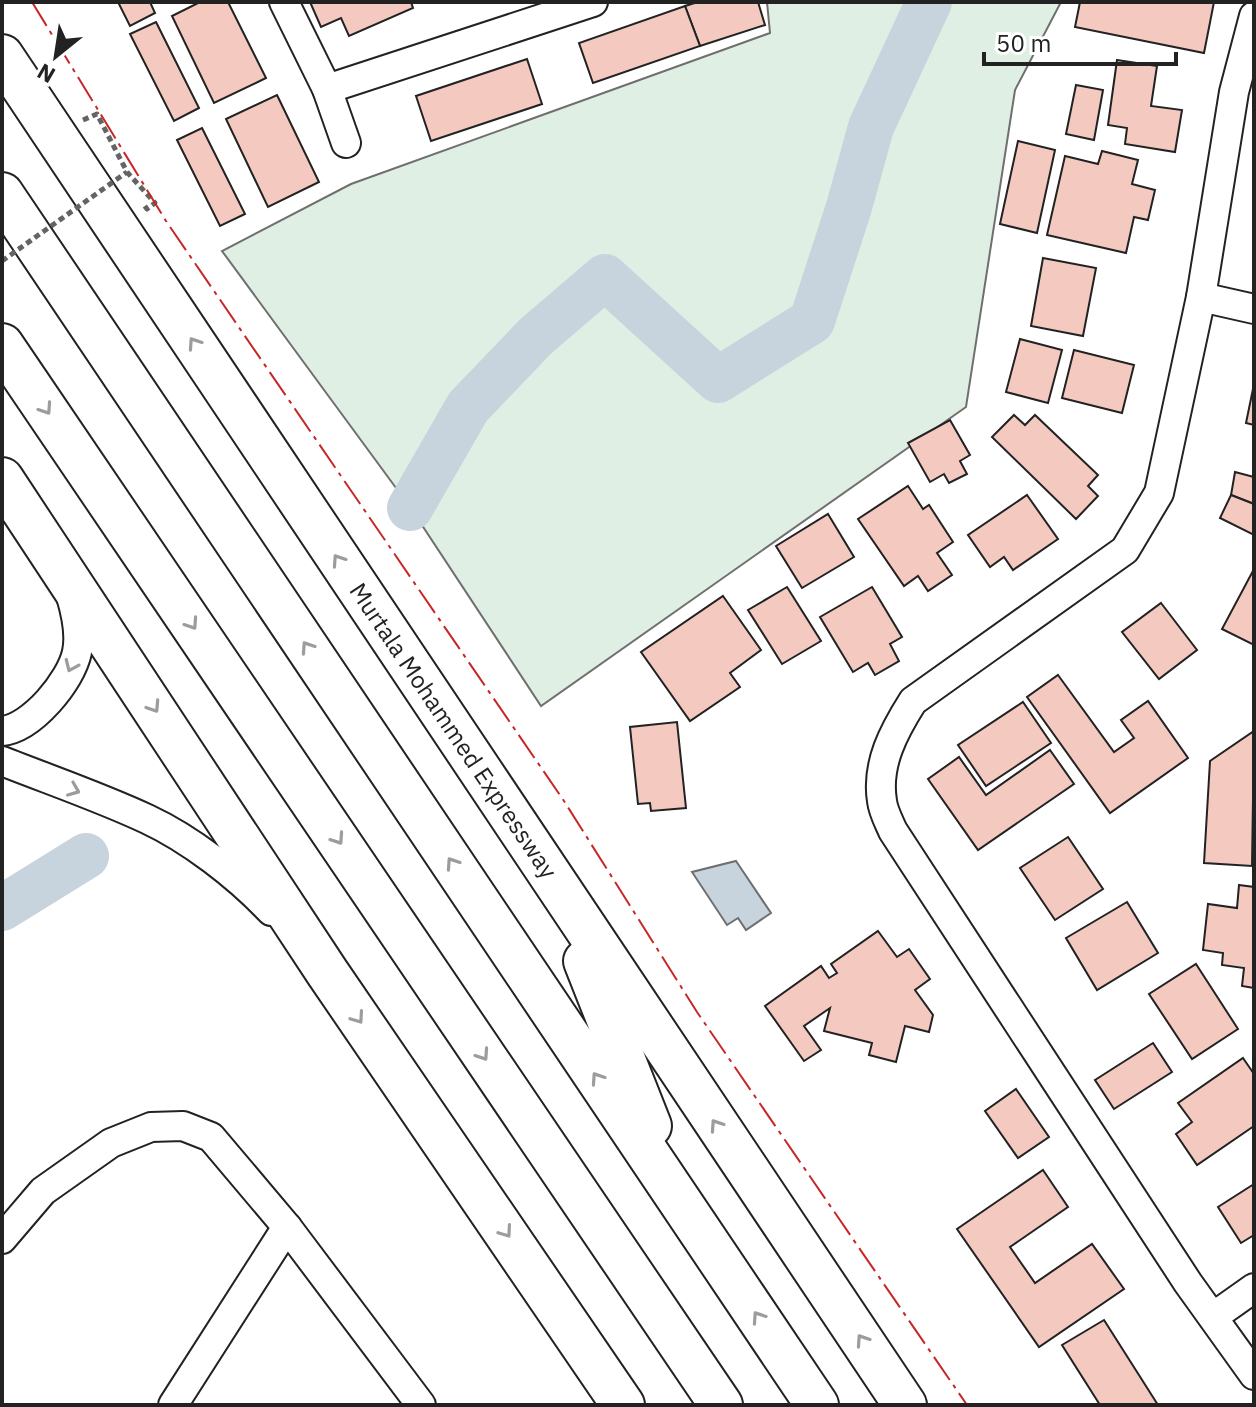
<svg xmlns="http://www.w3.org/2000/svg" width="1256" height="1407" viewBox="0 0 1256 1407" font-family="'IBM Plex Sans',sans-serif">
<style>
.green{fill:#e0efe3;stroke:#6f6f6f;stroke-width:2}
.water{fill:#c7d3dd;stroke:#6f6f6f;stroke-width:2}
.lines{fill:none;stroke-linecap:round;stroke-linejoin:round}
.river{stroke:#c7d3dd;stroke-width:46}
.building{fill:#f3c9c0;stroke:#222;stroke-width:2}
.minor-casing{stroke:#222;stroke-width:32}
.highway-casing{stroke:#222;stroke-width:46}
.path{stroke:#646464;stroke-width:5;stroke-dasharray:6 4;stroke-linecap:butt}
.minor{stroke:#fff;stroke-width:28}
.highway{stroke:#fff;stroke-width:42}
.path-bridge{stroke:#646464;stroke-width:5;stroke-dasharray:6 4;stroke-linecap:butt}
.power{stroke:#c62828;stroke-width:2;stroke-dasharray:28 6 4 6;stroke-linecap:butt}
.oneway{stroke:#9c9c9c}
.labels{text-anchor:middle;stroke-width:6;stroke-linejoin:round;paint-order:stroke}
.street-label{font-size:24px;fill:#222;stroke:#fff}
</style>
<rect width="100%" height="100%" fill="#fff"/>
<polygon class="green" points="767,2 1061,2 1015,90 966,407 541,706 410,507 222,251 351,184 770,33"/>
<polygon class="water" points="736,861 771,913 746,930 738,918 727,925 692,872"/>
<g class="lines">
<g class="river">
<polyline points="410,508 468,407 536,336 605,277 718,380 812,321 849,207 871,127 929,2"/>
<polyline points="2,908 86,856"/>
</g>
</g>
<g class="building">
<polygon points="118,2 150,2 155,13 130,26"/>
<polygon points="200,2 228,2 266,78 214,103 172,16"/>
<polygon points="310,2 411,2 413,8 349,36 341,18 321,27"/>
<polygon points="698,2 758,2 765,25 700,46 685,6"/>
<polygon points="1080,2 1214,2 1204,53 1075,27"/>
<polygon points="685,6 700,46 593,83 579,43"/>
<polygon points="156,22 199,108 174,121 130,34"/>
<polygon points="527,59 542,104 431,141 416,96"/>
<polygon points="1117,60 1157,66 1151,106 1182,110 1175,152 1125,144 1127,128 1108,125"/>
<polygon points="1076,85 1103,90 1094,140 1066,134"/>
<polygon points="277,95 319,182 268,207 226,119"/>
<polygon points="202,128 245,214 220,226 177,140"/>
<polygon points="1018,141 1055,150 1037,233 1000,224"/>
<polygon points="1102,151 1138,160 1132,184 1155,190 1148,220 1134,217 1126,253 1047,235 1065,156 1098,164"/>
<polygon points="1043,258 1096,268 1083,336 1031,326"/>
<polygon points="1020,339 1062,350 1048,403 1006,392"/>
<polygon points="1074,350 1134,365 1122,413 1062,398"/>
<polygon points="1254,384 1254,425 1246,423"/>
<polygon points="1014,415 1025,425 1035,415 1098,475 1088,486 1098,496 1076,519 992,437"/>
<polygon points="950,420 970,455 960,461 967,474 949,483 944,474 930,482 908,443"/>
<polygon points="1235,472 1254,477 1254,504 1231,495"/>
<polygon points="908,486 923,509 929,505 953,542 937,553 952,575 928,591 918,576 904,586 858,519"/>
<polygon points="1027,495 1058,539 1013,570 1004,557 990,567 968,535"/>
<polygon points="1231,495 1254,504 1254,535 1220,518"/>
<polygon points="828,514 854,557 802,588 776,546"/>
<polygon points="1254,569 1254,645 1222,629"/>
<polygon points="787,587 821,641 782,664 748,610"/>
<polygon points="872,587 902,637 890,644 899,661 875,675 868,663 853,672 820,617"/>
<polygon points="723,596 761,650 730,673 740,687 690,721 641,652"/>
<polygon points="1161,603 1197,650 1159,679 1122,632"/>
<polygon points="1058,675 1114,752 1134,738 1121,720 1148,701 1188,758 1110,813 1027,697"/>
<polygon points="1023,702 1051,743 986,786 958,745"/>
<polygon points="677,722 686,808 651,811 650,803 638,804 630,727"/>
<polygon points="1254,731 1252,866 1204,863 1210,761"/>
<polygon points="1050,750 1074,784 978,850 928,779 959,757 986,795"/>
<polygon points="1068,837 1103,889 1055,920 1020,868"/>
<polygon points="1239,885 1254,887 1254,988 1242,986 1244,968 1222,965 1223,953 1203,950 1208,904 1237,908"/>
<polygon points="1127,902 1158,953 1097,990 1066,938"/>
<polygon points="878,931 897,957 909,949 930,979 915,990 933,1015 929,1032 905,1026 896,1062 869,1055 872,1043 824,1031 830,1008 804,1026 821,1050 804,1061 765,1006 821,966 829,978 837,973 831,964"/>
<polygon points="1196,964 1238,1029 1192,1059 1149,994"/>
<polygon points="1153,1043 1172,1072 1114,1109 1095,1080"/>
<polygon points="1243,1058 1254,1074 1254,1126 1197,1165 1176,1134 1192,1122 1178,1103"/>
<polygon points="1016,1089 1049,1137 1018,1158 985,1111"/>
<polygon points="1043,1170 1068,1207 1010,1247 1035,1283 1092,1244 1124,1289 1039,1347 957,1229"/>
<polygon points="1254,1184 1254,1235 1241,1243 1218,1207"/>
<polygon points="1104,1320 1158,1405 1100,1405 1062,1345"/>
</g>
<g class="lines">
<defs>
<g id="minor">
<polyline points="284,2 327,89 346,143"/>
<path d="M1254,16L1234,92L1201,297L1159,493L1125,550L913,701C894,731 876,764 882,801C883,811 889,822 893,831L1188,1283L1254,1375"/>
<polyline points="327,89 593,2"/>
<polyline points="1201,297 1254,309"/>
<path d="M2,731C32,728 71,681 77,652C81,633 76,613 71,596"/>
<path d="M2,761C50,780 100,797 147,819C190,839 238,876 271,911"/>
<polyline points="2,1239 43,1191 111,1143 151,1127 183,1126 211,1137 287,1227 421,1405"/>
<polyline points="1213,1317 1254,1288"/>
<polyline points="173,1405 287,1227"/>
</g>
<g id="highway">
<polyline points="2,56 905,1405"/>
<polyline points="2,194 817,1405"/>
<polyline points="2,345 721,1405"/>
<polyline points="2,479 327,972 623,1405"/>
<polyline points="585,961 650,1126"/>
</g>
</defs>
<use href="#minor" class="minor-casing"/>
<use href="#highway" class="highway-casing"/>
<polyline class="path" points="83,120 97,114 127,172 155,203 147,209 144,205"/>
<use href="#minor" class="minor"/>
<use href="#highway" class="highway"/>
<polyline class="path-bridge" points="2,261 127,172"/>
<polyline class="power" points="32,2 166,221 564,801 697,1012 967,1405"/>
</g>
<defs><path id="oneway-chevron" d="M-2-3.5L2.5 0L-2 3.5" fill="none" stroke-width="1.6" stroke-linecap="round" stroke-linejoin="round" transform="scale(2)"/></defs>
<g class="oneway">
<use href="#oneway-chevron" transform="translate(194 343) rotate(-124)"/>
<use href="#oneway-chevron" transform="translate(46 409) rotate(56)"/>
<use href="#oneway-chevron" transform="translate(338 560) rotate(-124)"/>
<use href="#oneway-chevron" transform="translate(192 624) rotate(56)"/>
<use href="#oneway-chevron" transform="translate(307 647) rotate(-124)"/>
<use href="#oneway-chevron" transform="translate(71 666) rotate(114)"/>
<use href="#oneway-chevron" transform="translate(154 707) rotate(57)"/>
<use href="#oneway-chevron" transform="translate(74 790) rotate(22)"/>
<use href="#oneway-chevron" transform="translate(338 839) rotate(56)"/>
<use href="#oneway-chevron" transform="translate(452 863) rotate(-124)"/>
<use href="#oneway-chevron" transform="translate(358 1018) rotate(55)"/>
<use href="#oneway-chevron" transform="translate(483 1055) rotate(56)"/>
<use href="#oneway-chevron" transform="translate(597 1078) rotate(-124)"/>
<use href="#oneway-chevron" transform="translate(716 1125) rotate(-124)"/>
<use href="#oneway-chevron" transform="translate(506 1232) rotate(55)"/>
<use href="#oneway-chevron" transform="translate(758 1317) rotate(-124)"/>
<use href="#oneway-chevron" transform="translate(862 1340) rotate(-124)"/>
</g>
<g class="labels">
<g class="street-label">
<text transform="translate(453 731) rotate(56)" y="8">Murtala Mohammed Expressway</text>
</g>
</g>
<rect width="1256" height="1407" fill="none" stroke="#222222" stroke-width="8"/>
<g transform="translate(56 56) rotate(210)" stroke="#ffffff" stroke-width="6" paint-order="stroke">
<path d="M0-6L14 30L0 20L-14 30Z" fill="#222222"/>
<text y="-12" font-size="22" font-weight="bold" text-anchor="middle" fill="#222222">N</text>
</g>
<path d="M984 52v12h192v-12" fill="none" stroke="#222222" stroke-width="4"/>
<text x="996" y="52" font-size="24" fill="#222222" stroke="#ffffff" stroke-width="6" paint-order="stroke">50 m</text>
</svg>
